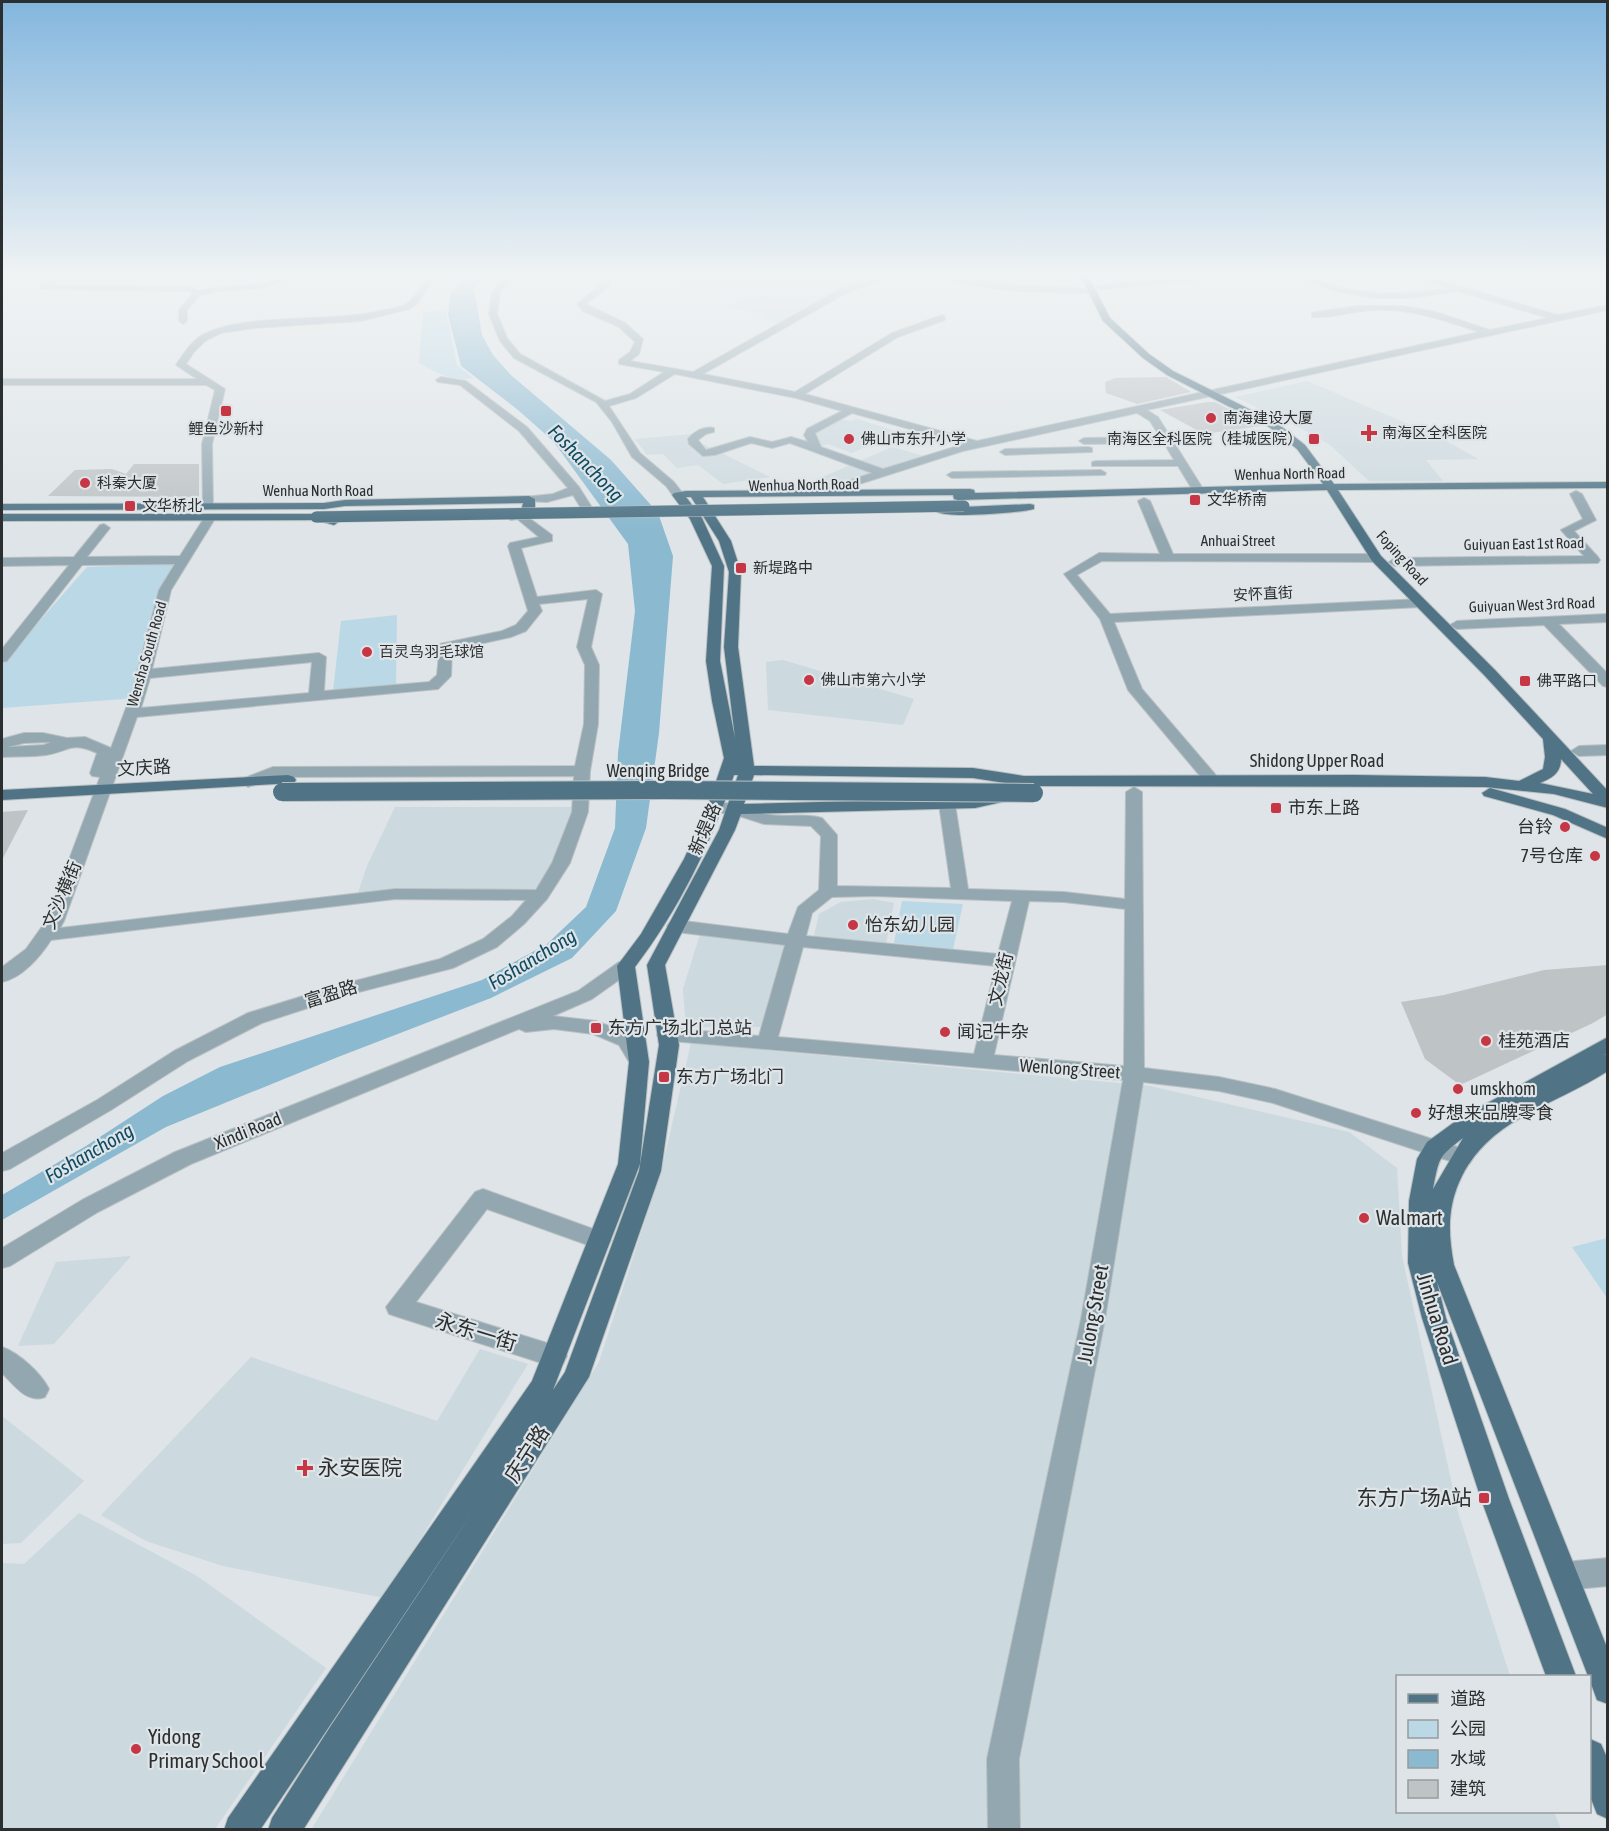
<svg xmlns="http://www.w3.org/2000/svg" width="1609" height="1831" viewBox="0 0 1609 1831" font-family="'Asap Condensed','Noto Sans SC',sans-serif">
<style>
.built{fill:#ccd9df}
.green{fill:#bbd8e7}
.water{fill:#8bb9d0}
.building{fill:#bec3c6}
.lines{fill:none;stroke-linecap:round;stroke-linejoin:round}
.minor-casing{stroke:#bac0c2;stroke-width:2}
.major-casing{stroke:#bac0c2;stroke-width:2}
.minor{fill:#93a7b1;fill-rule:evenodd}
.major{fill:#507486;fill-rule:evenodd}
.major-bridge-far1-casing{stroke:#bac0c2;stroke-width:12;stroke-linecap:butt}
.major-bridge-casing{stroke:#bac0c2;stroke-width:20;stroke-linecap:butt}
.major-bridge-far1{stroke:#507486;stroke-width:11}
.major-bridge{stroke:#507486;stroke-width:18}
.poi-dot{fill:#c63645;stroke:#dee4e7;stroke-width:2}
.labels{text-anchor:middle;stroke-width:4.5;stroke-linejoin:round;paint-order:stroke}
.far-poi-label{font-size:15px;fill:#2c2f30;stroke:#dee4e7;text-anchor:start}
.far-street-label{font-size:15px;fill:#2c2f30;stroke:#dee4e7}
.street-label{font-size:18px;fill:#2c2f30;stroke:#dee4e7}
.poi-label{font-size:18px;fill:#2c2f30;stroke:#dee4e7;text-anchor:start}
.water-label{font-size:20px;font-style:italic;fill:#0f4c64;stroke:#dee4e7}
.near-poi-label{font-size:21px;fill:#2c2f30;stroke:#dee4e7;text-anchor:start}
.near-street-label{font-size:21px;fill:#2c2f30;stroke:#dee4e7}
</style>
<rect width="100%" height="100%" fill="#dee4e7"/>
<g class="built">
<polygon points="688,275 724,275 752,281 765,275 893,275 845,290 786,324 760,318 766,315 727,307 739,300 722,293 670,280"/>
<polygon points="1307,381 1439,437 1478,459 1426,460 1443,481 1369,481 1330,445 1302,429 1235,397"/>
<polygon points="841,419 851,421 857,419 899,432 852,453 828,444 818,447 812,434"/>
<polygon points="692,434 699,442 770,477 723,484 698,465 677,468 663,454 647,455 635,439"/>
<polygon points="892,447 924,456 825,489 811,482"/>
<polygon points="783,660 914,699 903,725 768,710 766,662"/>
<polygon points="395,807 580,807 541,895 356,899 367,866"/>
<polygon points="873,899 894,903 886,943 814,936 819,914 841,902"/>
<polygon points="700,934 788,945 762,1027 686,1027 683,989"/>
<polygon points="691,1043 1150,1086 1349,1132 1397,1168 1402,1256 1458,1512 1510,1676 1398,1676 1398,1812 1554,1812 1561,1829 311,1830 599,1362 661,1172"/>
<polygon points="131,1256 54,1344 18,1346 56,1262"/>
<polygon points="480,1349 528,1364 384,1598 223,1566 146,1541 101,1515 251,1357 437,1421"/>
<polygon points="2,1416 84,1481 21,1543 2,1544"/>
<polygon points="79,1513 197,1576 326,1668 215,1829 2,1829 2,1563 24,1564"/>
</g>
<g class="green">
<path d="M442,310L446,312L457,365L473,378C453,382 436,373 419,363L423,313Z"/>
<polygon points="181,564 165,590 137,698 2,708 2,664 87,567"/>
<polygon points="397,615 396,684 333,691 341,621"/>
<polygon points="902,901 963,904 953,949 894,943"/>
<polygon points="1607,1238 1608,1238 1607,1298 1572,1247"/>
</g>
<g class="water">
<polygon points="470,275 487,275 474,288 482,335 493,355 511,375 611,460 658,513 673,556 659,733 646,828 616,911 572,958 491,998 338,1057 166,1127 2,1220 2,1195 86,1146 163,1096 220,1067 482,980 547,944 586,907 615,828 618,753 635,611 628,544 553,441 518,410 461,366 448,315 451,292"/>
<path d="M1033,275H1208C1150,280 1091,284 1033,275Z"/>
</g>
<g class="building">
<polygon points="1166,377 1191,392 1137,404 1106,393 1105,382 1115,378"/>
<polygon points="1208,402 1215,402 1261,426 1204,434 1160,410"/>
<polygon points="134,464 199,464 199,497 48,496 75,470 112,469 126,474"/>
<polygon points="28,810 2,860 2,812"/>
<polygon points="1608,965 1608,1014 1593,1023 1460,1085 1425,1059 1401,1002 1444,995 1544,970"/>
</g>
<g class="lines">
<defs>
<g id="minor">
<path d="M57,275H66L52,285L192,287L198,291C219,286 239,287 260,284C275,282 287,274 302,275L263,288L217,291L199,296L187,310V321L183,324L179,321V310L192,294L190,291L40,289V285Z"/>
<path d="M428,275H436L417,304L409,309L361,321L255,328L221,333L205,341L194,352L186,364L225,389L212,444L213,508L209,509L203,506L202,444L215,390L206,385H2V379H197L176,365C183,355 189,344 199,337C238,312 331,323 379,311C389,309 402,308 410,301C417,295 423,283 428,275Z"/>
<path d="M507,275H515L500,292L497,314L507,338L520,354L605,401L630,394L664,372L619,364V360L630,352L635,342L619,327L583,311L577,304L603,283L605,275H613L610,286L586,304L625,323L643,339L639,354L630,361L693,372L842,288L886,275H897L848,292L703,374L795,392L892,333L942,315L945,316V320L898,337L805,394L977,441L1479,332C1443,320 1410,308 1372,310C1352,311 1331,319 1312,317V313L1315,312L1358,306H1401L1433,311L1490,330L1548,318L1458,291L1413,298H1375L1335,291L1292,275C1309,275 1325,284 1342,288C1378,296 1413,294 1449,288L1410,275H1421L1558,315L1608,305V310L1147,410L1158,417L1205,492L1199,495L1195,494L1178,466H1092V462L1096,461L1174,460L1164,443L1084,444L1079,441L1084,438L1160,437L1150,421L1137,413L963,451L825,495L821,494V490L872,473L790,443L772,448L751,443L715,455L703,456L689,444L688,439C694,432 703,426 714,428V432L706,434L698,440L706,450L750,437L772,442L791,437L808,442L804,435L807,429L842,411L796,398L675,374L636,398L609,406L640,453L674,482L684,495L678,498L674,497L666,486L632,457L612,422L596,402L514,358L500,341L489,314L492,292ZM852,413L964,444L883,469L821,447L815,433Z"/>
<path d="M938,275H951L1016,285L1091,289L1095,291L1091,293C1058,293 964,291 938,275Z"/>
<polygon points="1217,275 1244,275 1240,277 1100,289 1096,287 1100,285"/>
<polygon points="441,377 466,381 527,427 579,487 591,506 589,508 581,508 573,495 547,502 525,501 525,497 553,494 568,488 519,431 460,385 438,382 436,380"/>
<polygon points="1088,447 1092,448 1092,452 1005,455 1000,452 1005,449"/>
<polygon points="1101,470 1106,473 1105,475 952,478 947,475 952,472"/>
<polygon points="1576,491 1582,494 1596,520 1574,531 1598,557 1600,560 1598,563 1395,566 1389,562 1395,558 1584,556 1561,530 1583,519 1570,494"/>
<polygon points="1144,498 1150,501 1173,554 1376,554 1382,558 1376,562 1102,561 1077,575 1110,614 1421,599 1428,603 1421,607 1114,622 1142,689 1220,780 1218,783 1206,783 1128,690 1100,619 1064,574 1099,553 1160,554 1138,501"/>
<path d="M210,514L216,517L171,590L152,669L319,653L326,657L324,691L429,682L437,675L440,644L502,631L516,625L528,611L508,546L510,543L539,537L515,517L517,515H525L552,535V541L521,548L537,597L596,590L602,594L591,647L599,665L598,724L590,771L588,812L570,863L547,899L524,924L497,947L453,968L351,994L262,1023L188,1061L111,1110L10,1169L2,1171V1153L97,1100L174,1051L248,1013L339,985L440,959L483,939L512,916L526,900L395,899L51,940C40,957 22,978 2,982V967L26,949L46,921L100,777L92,776L90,773L97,753C70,741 70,751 46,755C32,757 16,756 2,757V739L24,733H43L67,738L85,737L111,748L132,692L159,590L175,564L82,565L7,661L2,662V649L69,565L2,566V558L74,557L100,525L104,524L110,528L87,557L180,556L206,515ZM588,599L577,647L585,665L584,724L575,766L273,767L242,779L240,782L248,787L275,777L574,776L572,812L552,863L536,890L395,889L60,928L64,921L137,717L438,689L451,676L452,650L511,637L526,631L542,611L539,604ZM312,662L309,693L141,708L150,678ZM51,742L44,745L8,747L24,743Z"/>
<polygon points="1608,614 1608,622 1559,624 1608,674 1608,687 1603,686 1544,625 1457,629 1450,625 1457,621"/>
<polygon points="1608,745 1608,755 1579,756 1571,751 1579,746"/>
<path d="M1134,787L1142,792L1144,1068L1219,1077L1275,1089L1470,1151L1473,1157L1470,1163L1462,1165L1273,1103L1219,1091L1143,1082L1105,1319L1019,1759L1020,1830H988L987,1759L1081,1319L1123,1080L660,1040L657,1035L660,1030L667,1028L759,1036L785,945L676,932L670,930L667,926L670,922L676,920L788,934L798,907L819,890L821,836L811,826L764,824L733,814L709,812L707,809C719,794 750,811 765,814C784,818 803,813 822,818L837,835V886L951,888L939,804L947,799L955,804L968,889L1064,892L1125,899L1126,792ZM874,896L1012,901L998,954L806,936L812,913L832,897ZM1029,901L1064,902L1125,909L1124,1066L994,1055ZM803,947L996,966L974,1054L778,1037Z"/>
<polygon points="626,960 633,962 635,966 633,970 592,999 553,1016 596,1021 633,1035 649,1062 646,1067 639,1069 632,1067 619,1045 593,1034 554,1029 526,1032 519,1029 191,1164 98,1212 10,1266 2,1268 2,1248 82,1200 175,1152 578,991 619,962"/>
<polygon points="483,1189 607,1234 611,1240 607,1246 599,1249 487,1209 416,1302 563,1348 567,1356 563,1364 554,1367 398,1317 389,1314 386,1307 475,1192"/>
<path d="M2,1347C19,1353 41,1373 49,1389L45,1397C27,1404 14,1385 2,1373Z"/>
<polygon points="1608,1558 1608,1586 1565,1590 1555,1586 1551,1576 1555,1566 1565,1562"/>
</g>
<g id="major">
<path d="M1080,275H1088L1110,318L1149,354L1173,371L1277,423L1305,445L1334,484L1608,482V488L1338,490L1381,556L1495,670L1608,791V808L1554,794L1485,787L1024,786L973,778L754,775L744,804L975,798L1005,792L1013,797L1011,800L975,808L741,814L735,830L665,965L679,1045L661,1171L589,1377L303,1830H268L272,1818L330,1727L472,1513L260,1830H224L228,1818L532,1381L618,1164L629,1062L617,966L641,934L684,859L706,811L724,758L712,701L706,661L712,566L690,519L672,495L674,493L686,491L970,489L974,490L975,493L1323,484L1297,449L1269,427L1167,375L1143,358L1103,321ZM1327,490L1372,561L1485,676L1543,739L1545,757L1543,769L1519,781L1485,777L1355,775L1024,776L973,768L754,766L738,647L741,572L731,541L703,497L953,495L954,499L958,500ZM686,497H691L719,541L729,572L724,647L735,738L720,661L724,566L702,518ZM1561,759L1593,794L1540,783C1552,778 1561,773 1561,759ZM734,775H738L719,830L647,965L659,1045L639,1171L565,1372L553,1390L640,1164L649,1062L635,967C679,909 711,844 734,775Z"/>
<polygon points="529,496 535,499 535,508 530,517 511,520 505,517 507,515 521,512 523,503 345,506 324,509 2,510 2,504 324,503 345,500"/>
<path d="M1030,504L1034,505V509C1019,513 945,519 935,511L941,508Z"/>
<polygon points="316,514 338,519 340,521 334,525 316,520 2,521 2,514"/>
<polygon points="288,775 294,777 296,780 294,783 2,800 2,790"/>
<polygon points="1490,788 1565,809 1608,828 1608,839 1553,815 1484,796 1482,793"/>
<path d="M1608,1037V1053L1604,1055L1608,1054V1071C1556,1105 1492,1117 1462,1176C1447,1206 1448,1233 1454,1265L1608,1650V1704L1597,1700L1593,1689L1437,1282L1446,1318L1509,1499L1576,1676H1546L1481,1499L1422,1318L1408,1263L1409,1201L1417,1159L1427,1142L1460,1118ZM1463,1138L1433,1189C1439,1158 1438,1157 1463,1138Z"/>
<polygon points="1590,1739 1601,1744 1608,1760 1608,1819 1597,1814 1590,1796"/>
</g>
</defs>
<use href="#minor" class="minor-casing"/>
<use href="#major" class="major-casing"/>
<use href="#minor" class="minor"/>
<use href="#major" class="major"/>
<defs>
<polyline id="major-bridge-far1" points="316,517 964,506"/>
<polyline id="major-bridge" points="282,792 665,790 1034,793"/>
</defs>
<use href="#major-bridge-far1" class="major-bridge-far1-casing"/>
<use href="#major-bridge" class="major-bridge-casing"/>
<use href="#major-bridge-far1" class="major-bridge-far1"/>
<use href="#major-bridge" class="major-bridge"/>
</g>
<linearGradient id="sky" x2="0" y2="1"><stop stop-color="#83b6de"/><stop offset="0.52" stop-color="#f0f3f4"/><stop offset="1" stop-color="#f0f3f4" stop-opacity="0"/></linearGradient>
<rect width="1609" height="531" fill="url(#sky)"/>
<g class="poi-dot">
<rect x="220" y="405" width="12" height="12" rx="3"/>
<circle cx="1211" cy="418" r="6"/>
<path d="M1366 424h6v6h6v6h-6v6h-6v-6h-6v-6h6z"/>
<circle cx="849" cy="439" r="6"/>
<rect x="1308" y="433" width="12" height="12" rx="3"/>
<circle cx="85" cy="483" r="6"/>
<rect x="1189" y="494" width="12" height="12" rx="3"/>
<rect x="124" y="500" width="12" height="12" rx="3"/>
<rect x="735" y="562" width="12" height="12" rx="3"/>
<circle cx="367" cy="652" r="6"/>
<circle cx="809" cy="680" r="6"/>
<rect x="1519" y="675" width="12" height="12" rx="3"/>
<rect x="1270" y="802" width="12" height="12" rx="3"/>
<circle cx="1565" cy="827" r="6"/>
<circle cx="1595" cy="856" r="6"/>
<circle cx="853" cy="925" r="6"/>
<rect x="590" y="1022" width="12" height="12" rx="3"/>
<circle cx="945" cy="1032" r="6"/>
<circle cx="1486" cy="1041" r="6"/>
<rect x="658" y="1071" width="12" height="12" rx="3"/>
<circle cx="1458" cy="1089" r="6"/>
<circle cx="1416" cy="1113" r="6"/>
<circle cx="1364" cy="1218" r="6"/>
<path d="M302 1459h6v6h6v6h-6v6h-6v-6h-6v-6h6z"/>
<rect x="1478" y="1492" width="12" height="12" rx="3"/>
<circle cx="136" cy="1749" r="6"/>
</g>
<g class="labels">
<g class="far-poi-label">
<text x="1223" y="423">南海建设大厦</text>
<text x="226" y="434" text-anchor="middle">鲤鱼沙新村</text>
<text x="1382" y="438">南海区全科医院</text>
<text x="861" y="444">佛山市东升小学</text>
<text x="1302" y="444" text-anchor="end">南海区全科医院（桂城医院）</text>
<text x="97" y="488">科秦大厦</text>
<text x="1207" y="505">文华桥南</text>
<text x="142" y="511">文华桥北</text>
<text x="753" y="573">新堤路中</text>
<text x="379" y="657">百灵鸟羽毛球馆</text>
<text x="821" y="685">佛山市第六小学</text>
<text x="1537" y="686">佛平路口</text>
</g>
<g class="far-street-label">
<text transform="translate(1290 474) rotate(-1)" y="5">Wenhua North Road</text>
<text transform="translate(804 485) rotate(-1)" y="5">Wenhua North Road</text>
<text x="318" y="496">Wenhua North Road</text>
<text x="1238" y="546">Anhuai Street</text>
<text transform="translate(1524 544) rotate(-1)" y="5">Guiyuan East 1st Road</text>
<text transform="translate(1402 558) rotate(48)" y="5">Foping Road</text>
<text transform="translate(1263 594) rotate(-3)" y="5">安怀直街</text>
<text transform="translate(1532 605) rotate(-2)" y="5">Guiyuan West 3rd Road</text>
<text transform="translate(147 654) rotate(-74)" y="5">Wensha South Road</text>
</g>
<g class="street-label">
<text x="1317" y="767">Shidong Upper Road</text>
<text transform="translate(144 768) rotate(-3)" y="6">文庆路</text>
<text x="658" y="777">Wenqing Bridge</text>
<text transform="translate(705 829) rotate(-67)" y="6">新堤路</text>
<text transform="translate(62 895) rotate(-67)" y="6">文沙横街</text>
<text transform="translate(1001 979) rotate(-77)" y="6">文龙街</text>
<text transform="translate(331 994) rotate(-17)" y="6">富盈路</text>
<text transform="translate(1070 1069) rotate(4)" y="6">Wenlong Street</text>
<text transform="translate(248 1131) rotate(-22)" y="6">Xindi Road</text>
</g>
<g class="poi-label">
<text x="1288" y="814">市东上路</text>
<text x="1553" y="833" text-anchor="end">台铃</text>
<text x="1583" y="862" text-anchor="end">7号仓库</text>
<text x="865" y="931">怡东幼儿园</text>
<text x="608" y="1034">东方广场北门总站</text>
<text x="957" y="1038">闻记牛杂</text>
<text x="1498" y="1047">桂苑酒店</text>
<text x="676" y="1083">东方广场北门</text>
<text x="1470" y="1095">umskhom</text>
<text x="1428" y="1119">好想来品牌零食</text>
</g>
<g class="water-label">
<text transform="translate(586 463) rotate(46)" y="7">Foshanchong</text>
<text transform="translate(532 959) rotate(-31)" y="7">Foshanchong</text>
<text transform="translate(89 1153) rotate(-30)" y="7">Foshanchong</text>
</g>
<g class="near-poi-label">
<text x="1376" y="1225">Walmart</text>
<text x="318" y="1475">永安医院</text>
<text x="1472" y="1505" text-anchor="end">东方广场A站</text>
<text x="148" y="1744">Yidong<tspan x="148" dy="24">Primary School</tspan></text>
</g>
<g class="near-street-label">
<text transform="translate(1093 1314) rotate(-80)" y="7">Julong Street</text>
<text transform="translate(1437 1319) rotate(73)" y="7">Jinhua Road</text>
<text transform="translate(476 1332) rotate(17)" y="7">永东一街</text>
<text transform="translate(527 1454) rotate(-57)" y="7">庆宁路</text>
</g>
</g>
<rect width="1609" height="1831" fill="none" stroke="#2c2f30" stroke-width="6"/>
<rect x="1396" y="1675" width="195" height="138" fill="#dee4e7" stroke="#979c9e" stroke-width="1.5"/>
<rect x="1408" y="1694" width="30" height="9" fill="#507486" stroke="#979c9e" stroke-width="1.5"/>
<text x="1450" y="1705" font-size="18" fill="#2c2f30">道路</text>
<rect x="1408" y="1720" width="30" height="18" fill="#bbd8e7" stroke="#979c9e" stroke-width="1.5"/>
<text x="1450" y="1735" font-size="18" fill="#2c2f30">公园</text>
<rect x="1408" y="1750" width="30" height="18" fill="#8bb9d0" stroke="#979c9e" stroke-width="1.5"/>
<text x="1450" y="1765" font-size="18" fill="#2c2f30">水域</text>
<rect x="1408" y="1780" width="30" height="18" fill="#bec3c6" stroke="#979c9e" stroke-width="1.5"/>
<text x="1450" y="1795" font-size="18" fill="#2c2f30">建筑</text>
</svg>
